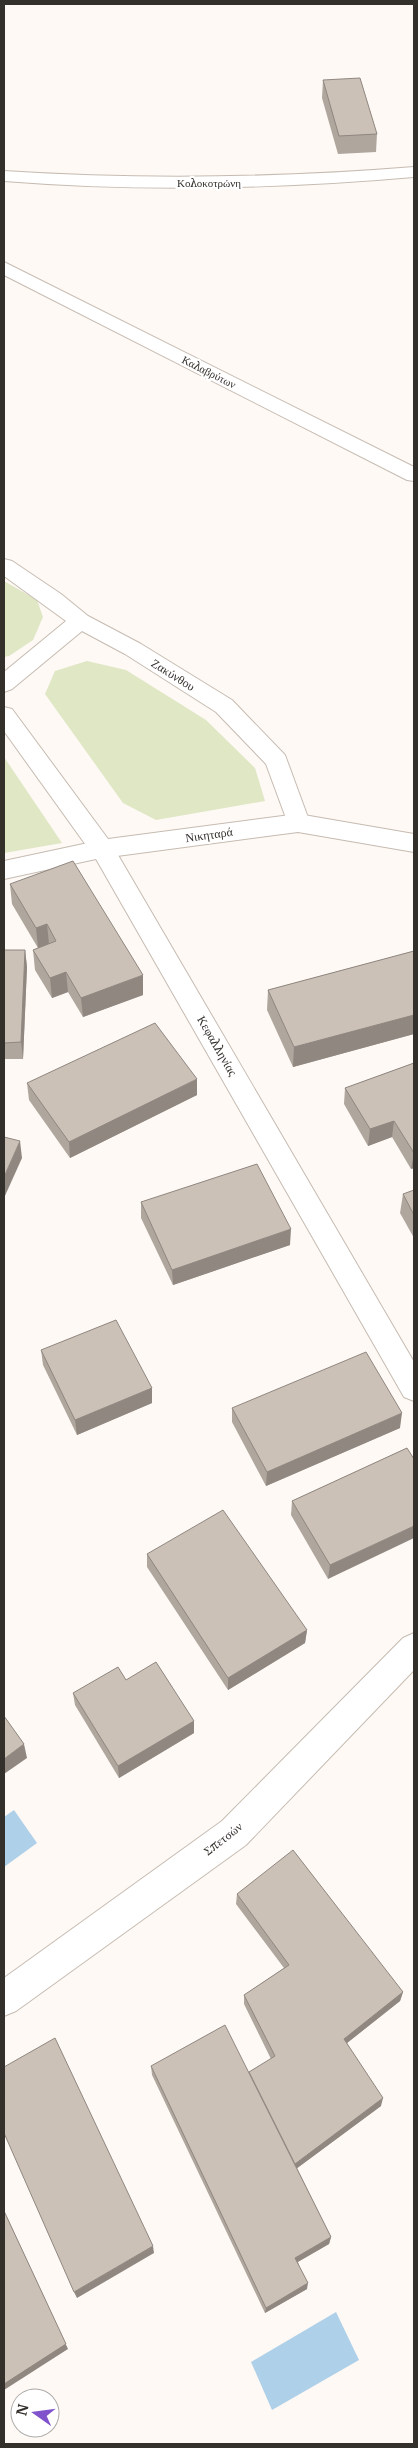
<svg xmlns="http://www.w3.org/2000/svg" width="418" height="2448" viewBox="0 0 418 2448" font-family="Merriweather,serif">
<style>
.green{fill:#dfe7c4}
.water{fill:#afd0e9}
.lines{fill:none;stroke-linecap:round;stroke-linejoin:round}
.street-casing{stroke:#c6bbb1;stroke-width:2}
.secondary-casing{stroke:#c6bbb1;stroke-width:2}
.street{fill:#fff;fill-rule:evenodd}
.secondary{fill:#fff;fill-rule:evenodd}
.wall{fill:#afa69d}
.shaded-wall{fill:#8f8780}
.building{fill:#ccc1b7;stroke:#8f8780}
.labels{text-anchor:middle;stroke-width:4.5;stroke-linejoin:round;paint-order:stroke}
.far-street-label{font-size:11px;fill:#332f2b;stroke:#fff}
.street-label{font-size:12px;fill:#332f2b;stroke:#fff}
</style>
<rect width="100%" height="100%" fill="#fef9f5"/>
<g class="green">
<polygon points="4,581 37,600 43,617 33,640 9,656 4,657"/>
<polygon points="87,661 126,670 206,720 255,768 265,801 156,820 123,803 45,694 55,671"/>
<polygon points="4,757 62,843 4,853"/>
</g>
<g class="water">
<polygon points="14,1810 37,1843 4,1867 4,1817"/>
<polygon points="336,2312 359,2360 272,2410 251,2362"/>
</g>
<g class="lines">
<defs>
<g id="street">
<polygon points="4,262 414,467 414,481 407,480 4,275"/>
<polygon points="4,559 12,561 61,594 88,616 141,644 232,700 285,755 310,823 306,829 298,832 290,829 266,764 216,712 125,654 82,631 12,689 4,692 4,672 66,621 4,576"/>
<polygon points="102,840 111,843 414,1362 414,1401 404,1397 96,859 4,879 4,861"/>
<polygon points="414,1633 414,1670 246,1845 16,2011 4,2016 4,1978 222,1821 403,1638"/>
</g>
<g id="secondary">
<path d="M414,167V177C277,189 141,192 4,181V171C141,180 277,178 414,167Z"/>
<polygon points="4,707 12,709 108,839 298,814 414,834 414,852 298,832 102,858 93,855 4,731"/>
</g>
</defs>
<use href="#street" class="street-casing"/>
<use href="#secondary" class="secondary-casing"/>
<use href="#street" class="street"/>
<use href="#secondary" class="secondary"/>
</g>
<g class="wall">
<polygon points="323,80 377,134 376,152 338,154 322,98"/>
<polygon points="10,884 143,995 83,1017 68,992 52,998 35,970 33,950 38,948 12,904"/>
<polygon points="4,950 25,950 27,967 23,1059 4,1059"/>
<polygon points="414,951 414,1034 293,1067 267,1010 268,990"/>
<polygon points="414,1063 414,1168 411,1169 392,1137 368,1146 344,1104 345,1088"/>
<polygon points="27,1083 197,1095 70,1158 29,1100"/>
<polygon points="414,1190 414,1238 400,1213 403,1194"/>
<polygon points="141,1202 290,1245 173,1285 141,1218"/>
<polygon points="41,1350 152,1388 152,1403 77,1435 43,1365"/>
<polygon points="232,1408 400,1428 266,1486 232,1422"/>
<polygon points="407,1448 328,1579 291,1515 292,1501"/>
<polygon points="147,1554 307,1630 305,1643 228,1690 147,1567"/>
<polygon points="126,1680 194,1721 194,1733 119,1778 75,1705 73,1693"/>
<polygon points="237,1894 403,1992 400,2001 347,2043 381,2106 297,2168 331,2237 329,2244 298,2262 307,2289 265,2313 152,2075 151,2066 249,2072 271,2059 244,2004 244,1995 284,1968 236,1904"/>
</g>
<g class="shaded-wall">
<polygon points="47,924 49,944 38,948 36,928"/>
<polygon points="25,950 27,967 23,1059 21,1042"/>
<polygon points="66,972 68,992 52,998 50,978"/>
<polygon points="143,975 143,995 83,1017 81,998"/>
<polygon points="414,1015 414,1034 293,1067 294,1047"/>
<polygon points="197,1079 197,1095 70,1158 69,1142"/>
<polygon points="394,1121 392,1137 368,1146 370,1129"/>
<polygon points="20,1141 22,1158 4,1198 4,1177"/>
<polygon points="414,1152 414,1168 411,1169 414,1153"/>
<polygon points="291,1229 290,1245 173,1285 172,1270"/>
<polygon points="152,1388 152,1403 77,1435 75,1420"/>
<polygon points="402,1413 400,1428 266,1486 267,1472"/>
<polygon points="414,1526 414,1538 328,1579 330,1565"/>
<polygon points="307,1630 305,1643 228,1690 228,1678"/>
<polygon points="194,1721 194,1733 119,1778 118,1766"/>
<polygon points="24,1744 27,1758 4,1774 4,1759"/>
<polygon points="403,1992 400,2001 342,2047 344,2039"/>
<polygon points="383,2098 381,2106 292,2172 293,2165"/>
<polygon points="4,2211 68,2349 4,2390"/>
<polygon points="331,2237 329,2244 294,2264 295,2258"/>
<polygon points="153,2246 154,2253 77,2298 74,2292"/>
<polygon points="308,2283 307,2289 265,2313 266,2308"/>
</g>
<g class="building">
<polygon points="360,78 377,134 339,136 323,80"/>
<polygon points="73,861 143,975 81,998 66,972 50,978 33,950 56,941 47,924 36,928 10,884"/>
<polygon points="4,950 25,950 21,1042 4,1043"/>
<polygon points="414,951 414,1015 294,1047 268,990"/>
<polygon points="155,1023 197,1079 69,1142 27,1083"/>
<polygon points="414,1063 414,1153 394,1121 370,1129 345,1088"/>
<polygon points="4,1137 20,1141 4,1177"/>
<polygon points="257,1164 291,1229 172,1270 141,1202"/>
<polygon points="414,1190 414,1215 403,1194"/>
<polygon points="116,1320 152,1388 75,1420 41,1350"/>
<polygon points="366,1352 402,1413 267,1472 232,1408"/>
<polygon points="407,1448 414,1459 414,1526 330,1565 292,1501"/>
<polygon points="223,1510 307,1630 228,1678 147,1554"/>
<polygon points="156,1662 194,1721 118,1766 73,1693 118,1667 126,1680"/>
<polygon points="4,1716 24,1744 4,1759"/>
<polygon points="293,1850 403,1992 344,2039 383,2098 295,2164 249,2072 275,2056 244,1995 289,1965 237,1894"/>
<polygon points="225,2025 331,2237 295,2258 308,2283 266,2308 151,2066"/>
<polygon points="55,2038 153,2246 74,2292 4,2133 4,2067"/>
<polygon points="4,2211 66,2344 4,2384"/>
</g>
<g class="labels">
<g class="far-street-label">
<text x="209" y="187">Κολοκοτρώνη</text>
<text transform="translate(209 372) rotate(27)" y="4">Καλαβρύτων</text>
</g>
<g class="street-label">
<text transform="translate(173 675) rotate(32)" y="4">Ζακύνθου</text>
<text transform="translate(209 835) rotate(-8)" y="4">Νικηταρά</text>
<text transform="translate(217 1046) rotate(60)" y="4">Κεφαλληνίας</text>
<text transform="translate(223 1839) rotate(-38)" y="4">Σπετσών</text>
</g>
</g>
<rect width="418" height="2448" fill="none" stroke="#332f2b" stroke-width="10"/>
<g transform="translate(35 2413) rotate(284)"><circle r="24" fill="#ffffff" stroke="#adacaa"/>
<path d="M0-4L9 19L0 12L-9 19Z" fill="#8052cb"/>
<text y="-8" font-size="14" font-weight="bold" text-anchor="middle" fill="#332f2b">N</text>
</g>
</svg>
